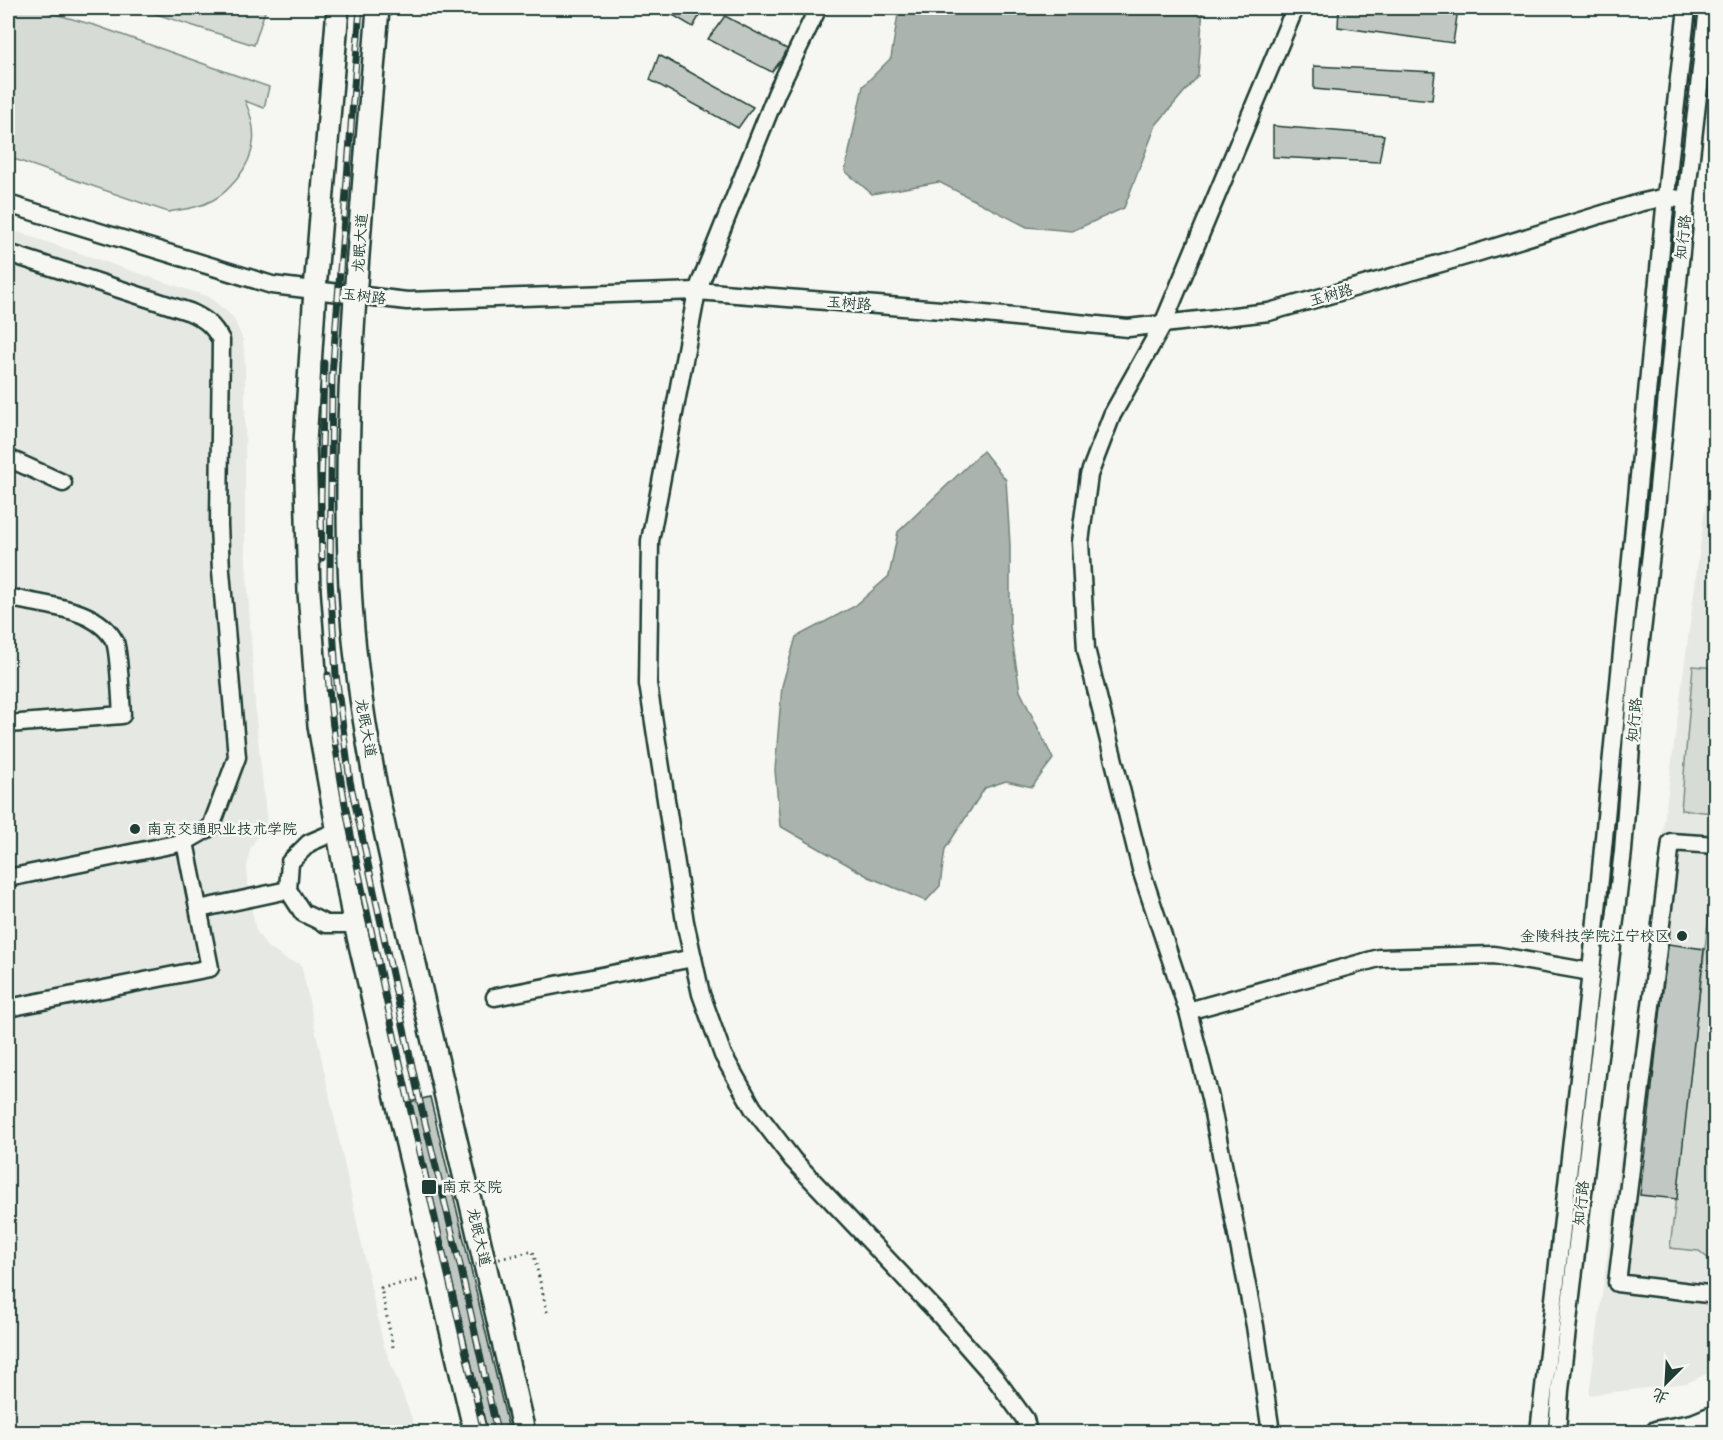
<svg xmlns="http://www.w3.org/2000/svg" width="1723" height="1440" viewBox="0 0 1723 1440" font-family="'Playpen Sans','LXGW WenKai TC',sans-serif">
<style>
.built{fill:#e6e8e4}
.green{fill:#d6dbd6;stroke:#7a8c85;stroke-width:1.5}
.water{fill:#aab3ae;stroke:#72847d;stroke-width:1.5}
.building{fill:#c1c8c3;stroke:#1f3d34;stroke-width:1.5}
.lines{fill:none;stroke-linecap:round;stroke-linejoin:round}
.minor-casing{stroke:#1f3d34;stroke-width:21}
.major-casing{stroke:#1f3d34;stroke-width:26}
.path{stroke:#1f3d34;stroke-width:3;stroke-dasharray:1.5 4.5;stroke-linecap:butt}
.minor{stroke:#f6f6f2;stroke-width:16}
.major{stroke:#f6f6f2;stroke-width:21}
.rail-casing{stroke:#1f3d34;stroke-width:7}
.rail{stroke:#f6f6f2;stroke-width:4.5;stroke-dasharray:14;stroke-linecap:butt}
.path-bridge{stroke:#1f3d34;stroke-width:3;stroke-dasharray:1.5 4.5;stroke-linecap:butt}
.poi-dot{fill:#1f3d34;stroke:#f6f6f2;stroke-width:2}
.labels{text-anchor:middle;stroke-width:5;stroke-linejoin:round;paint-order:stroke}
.street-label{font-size:15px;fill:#1f3d34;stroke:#f6f6f2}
.poi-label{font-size:15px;fill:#1f3d34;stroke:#f6f6f2;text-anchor:start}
</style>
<rect width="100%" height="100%" fill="#f6f6f2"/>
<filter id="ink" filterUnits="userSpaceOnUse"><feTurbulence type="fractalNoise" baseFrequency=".0167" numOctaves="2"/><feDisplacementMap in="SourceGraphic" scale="12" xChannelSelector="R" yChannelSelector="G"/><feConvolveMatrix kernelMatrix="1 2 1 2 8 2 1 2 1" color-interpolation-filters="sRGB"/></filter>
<g filter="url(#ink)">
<g class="built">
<polygon points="8,229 209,297 233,317 243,340 245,367 245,545 256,719 267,825 259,834 250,849 247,868 249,898 256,930 266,946 287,960 301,964 383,1343 417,1432 8,1432"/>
<polygon points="1715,308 1715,1370 1687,1383 1589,1395 1706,501"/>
</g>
<g class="green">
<path d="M8,8H34L97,26L269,87L264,108L245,101C258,130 257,153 237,179C230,187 223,195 213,200C199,208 183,209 168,212L8,157Z"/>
<polygon points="137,8 266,8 254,45"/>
<polygon points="1693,666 1715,668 1715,813 1681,810"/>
<polygon points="1711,896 1716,896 1715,1264 1699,1251 1670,1248"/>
</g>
<g class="water">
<polygon points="899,8 1203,8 1198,76 1156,125 1124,208 1072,231 1027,227 939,182 872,194 845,171 863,86 891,58"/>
<polygon points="983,451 1006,480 1010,545 1010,626 1020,691 1053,759 1032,787 1006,781 985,788 945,849 940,886 926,901 869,877 780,826 775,770 782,686 796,637 855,606 889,576 898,532"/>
</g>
<g class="building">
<polygon points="661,8 704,8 693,27"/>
<polygon points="1339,8 1458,9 1453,43 1338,27"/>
<polygon points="725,16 789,50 772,72 708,39"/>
<polygon points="659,55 753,107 738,128 650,80"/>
<polygon points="1314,66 1435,72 1432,100 1314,89"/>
<polygon points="1273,126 1384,135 1379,162 1273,157"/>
<polygon points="1668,944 1704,949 1677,1199 1640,1195"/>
<polygon points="430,1097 508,1426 481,1432 389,1107"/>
</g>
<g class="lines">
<defs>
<g id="minor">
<polyline points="818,8 777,92 697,291 650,541 648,684 685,922 701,994 723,1055 753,1108 793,1160 938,1313 995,1378 1025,1419 1028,1432"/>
<polyline points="8,204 272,285 407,301 697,291 954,311 1128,328 1269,312 1473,254 1639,203 1666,197 1686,200"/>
<path d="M8,253L190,312C205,319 213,325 221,340L219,525L221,571L237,757L211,827L185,842"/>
<polyline points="8,458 63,483"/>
<path d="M8,597C42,606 97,606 115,642C119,652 121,701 122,715L8,724"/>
<polyline points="337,831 309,843 290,862 288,890 303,913 326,924 355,924"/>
<polyline points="1716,845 1671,842 1617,1283 1716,1295"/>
<polyline points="8,878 185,842 210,968 8,1008"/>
<polyline points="199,909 288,890"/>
<polyline points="495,997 693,958"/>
<polyline points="1188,1011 1379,958 1494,955 1591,972"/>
<polyline points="1271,1432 1255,1326 1210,1098 1188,1011 1142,873 1086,649 1080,542 1089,475 1112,415 1163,324 1295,8"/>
<polyline points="1539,1432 1591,972 1670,156 1687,8"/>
<polyline points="1557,1432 1560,1390 1623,851 1636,683 1655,519 1686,200 1708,8"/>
</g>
<g id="major">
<polyline points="338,8 315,290 305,442 309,592 319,726 352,911 475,1432"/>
<path d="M378,8C363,200 341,394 350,587C357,725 391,860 422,994C456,1140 490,1286 524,1432"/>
<polyline points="1657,1432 1694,1425 1716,1416"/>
</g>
</defs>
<use href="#minor" class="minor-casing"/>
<use href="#major" class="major-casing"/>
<polyline class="path" points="393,1347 381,1288 422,1279"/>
<use href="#minor" class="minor"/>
<use href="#major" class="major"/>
<defs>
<g id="rail">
<polyline points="360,8 332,376 330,579 336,675 350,781 419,1098 461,1269 497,1432"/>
<polyline points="322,558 321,497 324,363"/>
<path d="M328,675C335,775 359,873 380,971C413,1125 449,1279 484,1432"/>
</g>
</defs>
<use href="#rail" class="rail-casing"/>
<use href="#rail" class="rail"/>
<polyline class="path-bridge" points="470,1266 533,1251 548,1316"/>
</g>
</g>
<g class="poi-dot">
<circle cx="135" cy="829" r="6"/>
<circle cx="1682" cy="936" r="6"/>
<rect x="421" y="1179" width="16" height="16" rx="3"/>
</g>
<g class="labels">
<g class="street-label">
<text transform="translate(1683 237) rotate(-84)" y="5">知行路</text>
<text transform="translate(360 243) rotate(-86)" y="5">龙眠大道</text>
<text transform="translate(1331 295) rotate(-16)" y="5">玉树路</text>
<text transform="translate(364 296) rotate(7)" y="5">玉树路</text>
<text transform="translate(849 303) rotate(4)" y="5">玉树路</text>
<text transform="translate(1634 720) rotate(-85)" y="5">知行路</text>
<text transform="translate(366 728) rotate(80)" y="5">龙眠大道</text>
<text transform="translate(1581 1203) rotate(-84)" y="5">知行路</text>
<text transform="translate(479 1237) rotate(77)" y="5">龙眠大道</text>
</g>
<g class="poi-label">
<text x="147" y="834">南京交通职业技术学院</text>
<text x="1670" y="941" text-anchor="end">金陵科技学院江宁校区</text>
<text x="442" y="1192">南京交院</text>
</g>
</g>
<rect width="1723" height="1440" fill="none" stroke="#f6f6f2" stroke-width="30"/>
<rect x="15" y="15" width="1693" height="1410" fill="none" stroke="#1f3d34" stroke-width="2" filter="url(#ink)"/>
<g transform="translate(1666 1383) rotate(204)" stroke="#f6f6f2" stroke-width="4.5" paint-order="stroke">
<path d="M0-4.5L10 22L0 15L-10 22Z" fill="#1f3d34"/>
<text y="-9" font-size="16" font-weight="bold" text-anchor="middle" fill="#1f3d34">北</text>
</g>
</svg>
